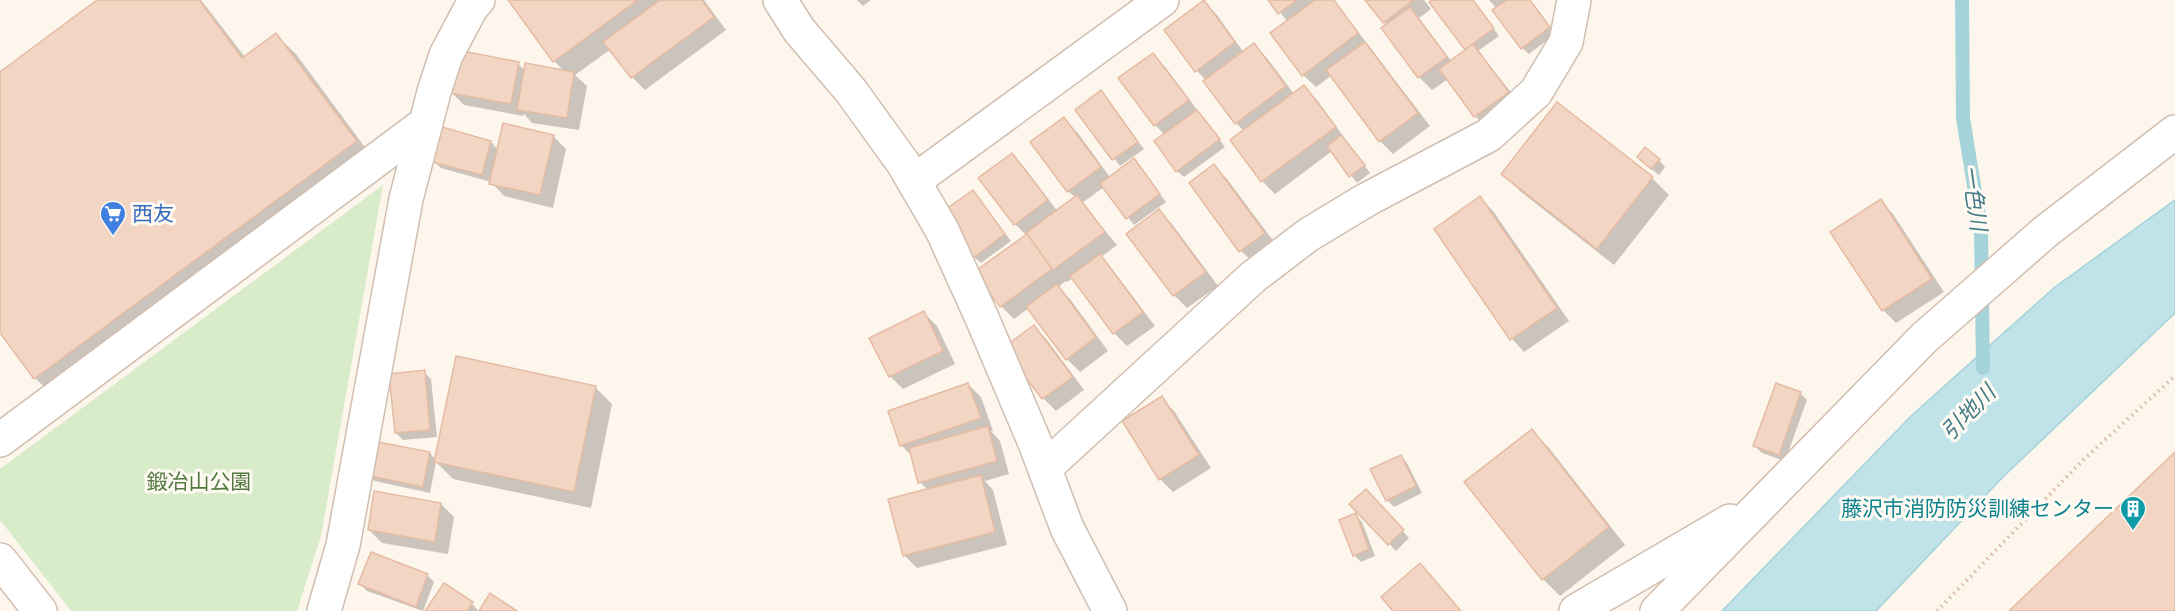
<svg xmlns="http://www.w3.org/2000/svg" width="2175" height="611" viewBox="0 0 2175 611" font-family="Raleway,'Noto Sans JP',sans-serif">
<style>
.green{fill:#d8ecc9}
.water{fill:#bfe3e8;stroke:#a5d3da;stroke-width:1.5}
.shadow{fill:#0003}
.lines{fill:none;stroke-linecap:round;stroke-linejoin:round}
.stream{stroke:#a5d3da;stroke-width:14}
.building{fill:#f3d5c3;stroke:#e6bba3;stroke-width:1.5}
.minor-casing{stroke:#d1beb0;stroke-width:36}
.path{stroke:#d9b8a5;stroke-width:4;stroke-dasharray:1.5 4.5;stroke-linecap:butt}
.minor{stroke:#fff;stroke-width:33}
.labels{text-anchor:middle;stroke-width:6;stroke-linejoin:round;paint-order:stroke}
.shop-label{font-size:21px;fill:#366cbe;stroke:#fffaf3;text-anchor:start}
.park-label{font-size:21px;fill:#537a41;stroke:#fffaf3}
.culture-label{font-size:21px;fill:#0d838f;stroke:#fffaf3;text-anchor:end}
.water-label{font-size:22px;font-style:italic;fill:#437c86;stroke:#fffaf3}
</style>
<rect width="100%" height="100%" fill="#fdf6ec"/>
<polygon class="green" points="383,185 321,536 297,611 71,611 0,520 0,469"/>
<polygon class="water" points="2175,200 2175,313 2003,477 1876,611 1722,611 1911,416 2055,287"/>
<g class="shadow">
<polygon points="100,0 201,0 245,57 276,35 296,54 375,161 55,397 35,378 0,330 0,74"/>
<polygon points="510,0 704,0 726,30 645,90 632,77 611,49 575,75 587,86 579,130 532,123 524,114 523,116 464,105 451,92 518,64 525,71 565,72 554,61"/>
<polygon points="857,0 871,0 863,6"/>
<polygon points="1270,0 1334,0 1430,126 1393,154 1380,141 1332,75 1316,87 1303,75 1288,22"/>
<polygon points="1367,0 1424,0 1431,9 1419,18 1452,62 1467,50 1434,0 1473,0 1499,36 1478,51 1521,105 1488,129 1475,116 1448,79 1432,90 1419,77 1383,29 1387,26"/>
<polygon points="1489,0 1530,0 1555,34 1529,54 1522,48 1497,9"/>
<polygon points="1204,2 1217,15 1244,53 1254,45 1267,58 1294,94 1304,87 1317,100 1370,173 1357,183 1332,151 1275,194 1262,181 1244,131 1236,123 1207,81 1197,71"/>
<polygon points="1153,55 1166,68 1225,147 1184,177 1177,171 1165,135 1155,125"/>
<polygon points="1107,99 1144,149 1120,166 1077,110"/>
<polygon points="1064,119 1077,132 1110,177 1134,160 1166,202 1134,225 1104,187 1082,203 1117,245 1101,257 1112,269 1155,326 1127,346 1114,333 1073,278 1067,282 1066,281 1058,287 1070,299 1108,351 1080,372 1067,359 1029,308 1014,319 1001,306 1026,235 1015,224 980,178 1012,155 1025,168 1058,212 1076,198 1068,191"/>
<polygon points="553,136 566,149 553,208 504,196 491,182 441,168 434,162 491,142 498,150"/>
<polygon points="1659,160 1665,167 1659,175 1645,164"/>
<polygon points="1214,166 1227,179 1277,246 1254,263 1241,251"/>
<polygon points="1503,174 1652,178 1669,195 1614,265 1520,191"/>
<polygon points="973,192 1011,241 981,263 974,257"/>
<polygon points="1480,198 1493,211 1569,321 1524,352 1512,339 1436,229"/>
<polygon points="1880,201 1893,214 1944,292 1896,323 1883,310 1832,232"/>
<polygon points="1159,211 1172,224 1218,286 1187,308 1174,295 1129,234"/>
<polygon points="924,313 937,326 955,364 903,389 890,376"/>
<polygon points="1034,327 1047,340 1084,390 1056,411 1043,398 1005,348"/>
<polygon points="424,372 431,379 437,437 403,440 396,433"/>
<polygon points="968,384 981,397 993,431 991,431 1000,441 1009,474 985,481 993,490 1007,545 917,568 904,555 928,490 920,482 912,456 901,445"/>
<polygon points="595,387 612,404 591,508 453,479 436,462 430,493 375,481 368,474 430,453 436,460"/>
<polygon points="1800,393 1807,400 1785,461 1762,453 1755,446"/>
<polygon points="1161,398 1174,411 1211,468 1173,492 1160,479"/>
<polygon points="1532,431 1549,448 1625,545 1560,596 1543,579"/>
<polygon points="1401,456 1407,463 1422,493 1394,507 1387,500"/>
<polygon points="1372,498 1409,538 1396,551 1352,504"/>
<polygon points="441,504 454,517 448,554 382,543 369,530"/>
<polygon points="1355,515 1362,522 1375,556 1361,562 1354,555"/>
<polygon points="427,575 434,582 423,611 367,591 360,584"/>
<polygon points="472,604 479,611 427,611"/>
</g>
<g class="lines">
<polyline class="stream" points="1962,0 1963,118 1981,229 1983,368"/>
</g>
<g class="building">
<polygon points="97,0 199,0 242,58 276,33 357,141 34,379 0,333 0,72"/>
<polygon points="508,0 638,0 553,62"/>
<polygon points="660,0 702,0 714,17 631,78 603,42"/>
<polygon points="1204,0 1235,42 1195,72 1164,30"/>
<polygon points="1268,0 1297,0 1278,14"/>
<polygon points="1315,0 1334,0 1358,33 1302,76 1270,33"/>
<polygon points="1365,0 1414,0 1383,23"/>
<polygon points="1432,0 1473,0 1494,28 1465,50 1429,2"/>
<polygon points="1507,0 1530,0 1550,27 1521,49 1492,10"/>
<polygon points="1410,7 1447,57 1418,78 1381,28"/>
<polygon points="1365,42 1418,113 1379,142 1326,70"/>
<polygon points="1254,43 1286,86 1235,124 1203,81"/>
<polygon points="1473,44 1509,92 1474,117 1439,69"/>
<polygon points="457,50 519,62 511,104 449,93"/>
<polygon points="1153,53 1189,100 1154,126 1118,78"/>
<polygon points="525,63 574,72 567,118 517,110"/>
<polygon points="1304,85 1336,127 1261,182 1230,140"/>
<polygon points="1101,90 1138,142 1112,160 1075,110"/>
<polygon points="1557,102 1653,177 1597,249 1501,174"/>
<polygon points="1197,110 1220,139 1176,172 1154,141"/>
<polygon points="1064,117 1101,167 1067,192 1030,142"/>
<polygon points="503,123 554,135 540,195 489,184"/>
<polygon points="442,127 491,141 482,175 432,162"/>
<polygon points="1341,135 1365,165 1349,177 1327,146"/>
<polygon points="1645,147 1660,159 1651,169 1637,157"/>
<polygon points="1012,153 1048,200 1014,225 978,178"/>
<polygon points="1134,158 1160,194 1126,219 1100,184"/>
<polygon points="1214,164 1265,233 1239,252 1189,183"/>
<polygon points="973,190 1005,234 973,258 941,213"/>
<polygon points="1077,195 1105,232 1053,270 1026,233"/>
<polygon points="1480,196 1557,308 1510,340 1434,229"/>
<polygon points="1881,199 1932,279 1882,311 1830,232"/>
<polygon points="1159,209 1206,272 1173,296 1126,234"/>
<polygon points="1027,234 1052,269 1000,307 974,272"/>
<polygon points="1100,254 1143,312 1113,334 1070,276"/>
<polygon points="1057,284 1096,337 1066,360 1026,307"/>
<polygon points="924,311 943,351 889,377 869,338"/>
<polygon points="1034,325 1073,377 1042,399 1003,348"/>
<polygon points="456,356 596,386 574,492 434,462"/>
<polygon points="425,370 430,430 395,433 389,374"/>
<polygon points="968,383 981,418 900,446 888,411"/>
<polygon points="1776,383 1801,392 1779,455 1753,446"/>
<polygon points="1162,396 1199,455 1159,480 1122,421"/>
<polygon points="988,426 997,461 918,483 909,448"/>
<polygon points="1532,429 1609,527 1542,580 1464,482"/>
<polygon points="373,441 430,452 423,487 366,475"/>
<polygon points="2175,452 2175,611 2009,611"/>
<polygon points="1401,455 1416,486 1386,501 1370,469"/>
<polygon points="981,475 995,532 903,556 888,499"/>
<polygon points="1366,489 1404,530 1388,545 1349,504"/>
<polygon points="374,491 441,503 435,542 368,530"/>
<polygon points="1356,513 1369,549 1353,556 1339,520"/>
<polygon points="371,552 428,574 416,607 358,584"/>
<polygon points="1420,563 1461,611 1393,611 1381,597"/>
<polygon points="444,583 473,602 467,611 425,611"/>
<polygon points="490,593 517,611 479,611"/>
</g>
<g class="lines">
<defs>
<g id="minor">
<polyline points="780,0 799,30 851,91 903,163 942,230 982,318 1035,443 1067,528 1110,611"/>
<polyline points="914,181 1162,0"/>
<polyline points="0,440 426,123"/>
<polyline points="1045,468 1253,277 1308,235 1366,200 1489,135 1536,92 1566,42 1574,0"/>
<polyline points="0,560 40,611"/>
<polyline points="324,611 343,545 406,199 434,92 446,55 471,8 478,0"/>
<polyline points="1576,611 1730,521"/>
<polyline points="1657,611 1924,338 2045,232 2175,132"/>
</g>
</defs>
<use href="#minor" class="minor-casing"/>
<polyline class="path" points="1937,611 2083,460 2175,376"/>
<use href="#minor" class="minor"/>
</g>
<defs>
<symbol id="supermarket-pin" viewBox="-11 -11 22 30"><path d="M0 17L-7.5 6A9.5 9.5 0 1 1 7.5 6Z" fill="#3f7fe0" stroke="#fffaf3"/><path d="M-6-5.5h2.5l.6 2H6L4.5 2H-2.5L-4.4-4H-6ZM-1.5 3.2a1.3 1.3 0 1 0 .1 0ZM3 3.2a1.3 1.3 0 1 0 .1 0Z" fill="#fff"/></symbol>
<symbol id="building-pin" viewBox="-11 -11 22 30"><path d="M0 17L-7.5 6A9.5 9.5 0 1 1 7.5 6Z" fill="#0f9aa8" stroke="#fffaf3"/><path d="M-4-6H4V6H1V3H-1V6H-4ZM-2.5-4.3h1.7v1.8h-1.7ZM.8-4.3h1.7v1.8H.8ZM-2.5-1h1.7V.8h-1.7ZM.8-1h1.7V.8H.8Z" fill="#fff"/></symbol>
</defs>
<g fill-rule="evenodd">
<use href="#supermarket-pin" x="98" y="199" width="30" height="40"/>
<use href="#building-pin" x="2118" y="494" width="30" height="40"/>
</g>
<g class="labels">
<g class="shop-label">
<text x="132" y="221">西友</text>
</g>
<g class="park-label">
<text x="199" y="489">鍛冶山公園</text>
</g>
<g class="culture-label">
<text x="2114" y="516">藤沢市消防防災訓練センター</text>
</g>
<g class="water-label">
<text transform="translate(1975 198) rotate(82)" y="8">一色川</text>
<text transform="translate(1968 412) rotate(-46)" y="8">引地川</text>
</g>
</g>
</svg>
